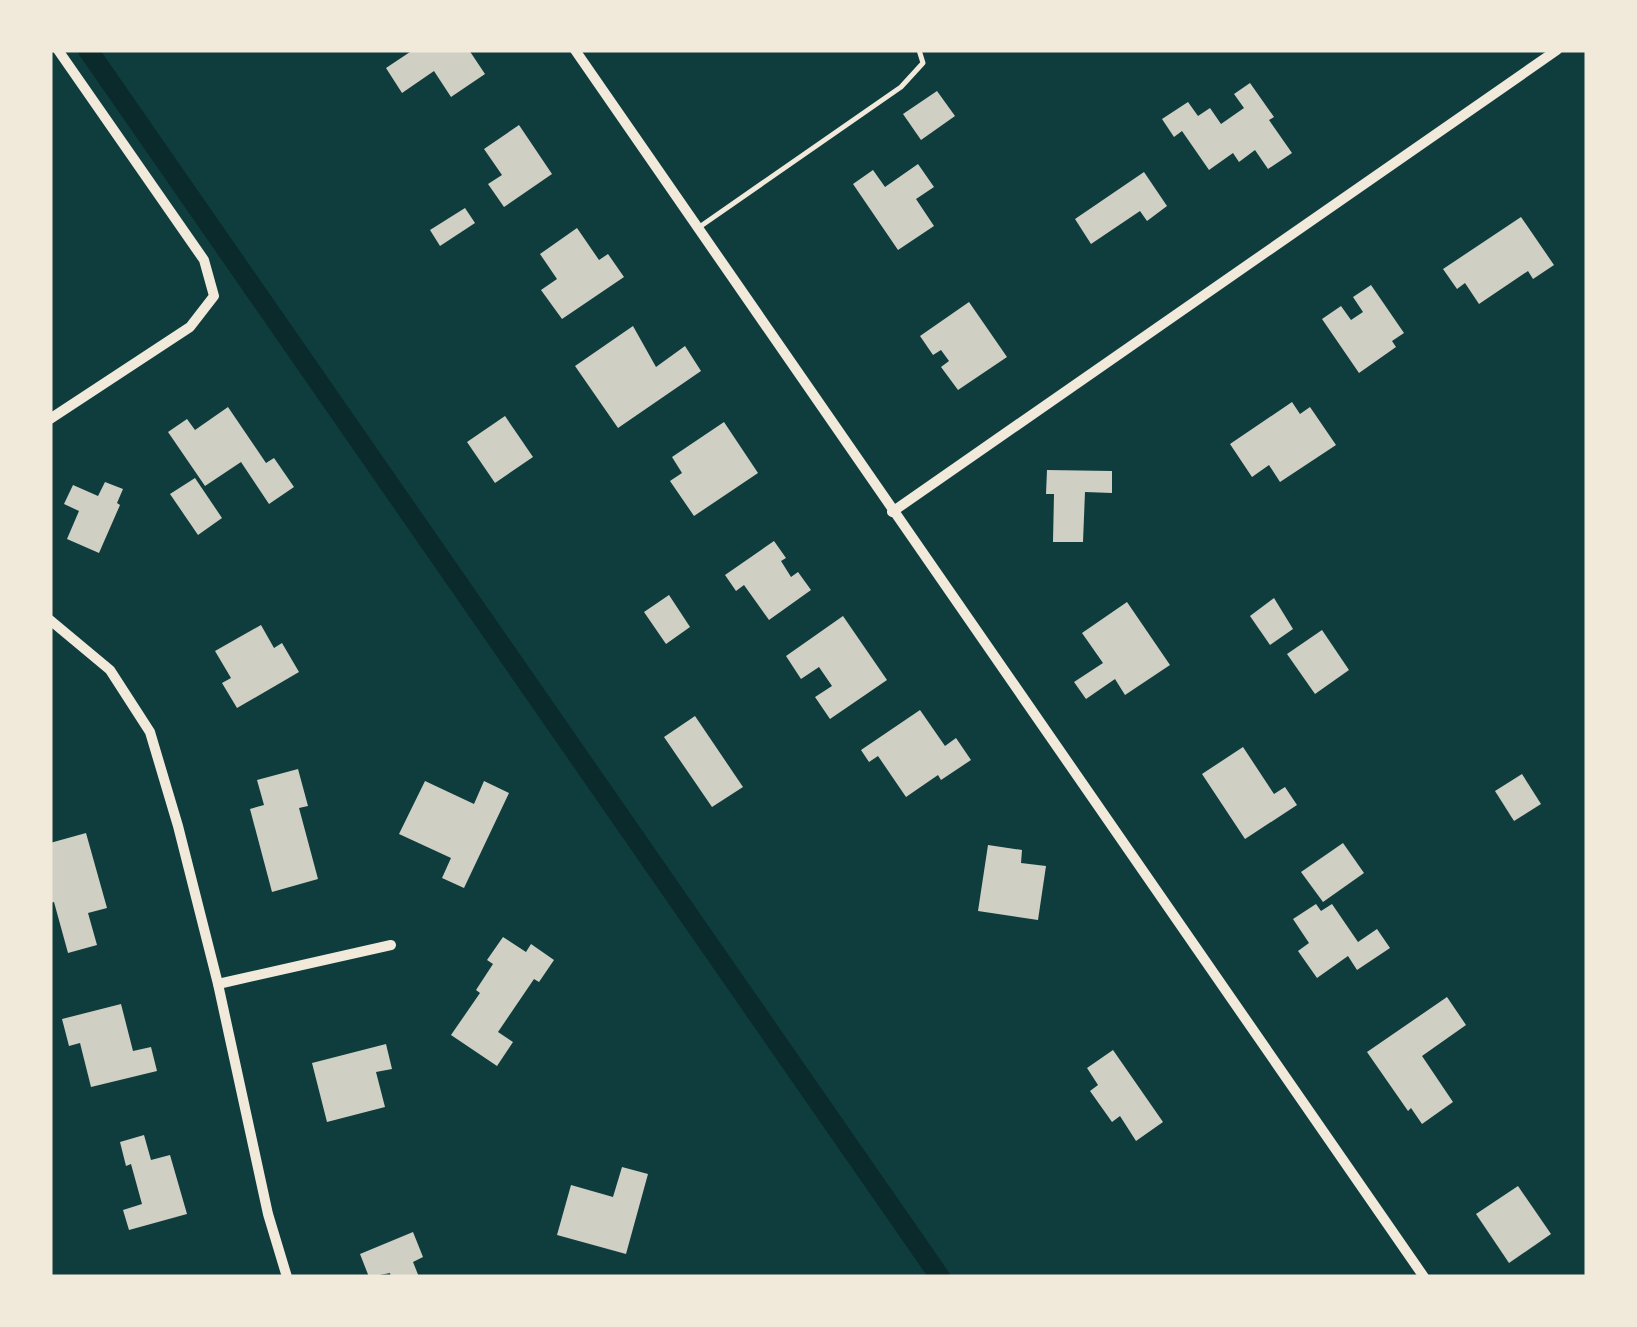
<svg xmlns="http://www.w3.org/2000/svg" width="1637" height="1327" viewBox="0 0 1637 1327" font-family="Poppins,sans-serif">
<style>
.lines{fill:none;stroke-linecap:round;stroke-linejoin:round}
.canal{stroke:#0a2a2b;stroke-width:20}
.building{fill:#cfcfc3}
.service{stroke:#f1e9da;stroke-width:5}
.minor{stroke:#f1e9da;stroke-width:10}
</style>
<rect width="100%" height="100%" fill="#0f3d3e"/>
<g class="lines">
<polyline class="canal" points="88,50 940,1277"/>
</g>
<g class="building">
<polygon points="413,50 469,50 485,74 451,97 434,71 402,93 386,68"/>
<polygon points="1250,83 1274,117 1269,120 1292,153 1268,169 1255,150 1239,162 1233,153 1209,170 1182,131 1174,137 1162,119 1188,102 1198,116 1210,108 1221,124 1244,108 1234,94"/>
<polygon points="937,91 955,116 921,140 903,114"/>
<polygon points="519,125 552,174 504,207 488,184 502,175 484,149"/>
<polygon points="918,164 934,187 916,199 934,226 898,250 853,184 873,170 885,187"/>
<polygon points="1144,172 1167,206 1147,221 1140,211 1091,244 1075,219"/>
<polygon points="465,208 475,223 440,246 430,230"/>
<polygon points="1521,217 1554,265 1533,279 1528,271 1479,304 1465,283 1457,289 1443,269"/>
<polygon points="577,228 599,260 608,254 624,277 562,319 541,290 557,279 540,254"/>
<polygon points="1371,285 1404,333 1392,341 1396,347 1359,373 1322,319 1341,306 1351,320 1363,312 1353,297"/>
<polygon points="969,302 1007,357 958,390 941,367 949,361 941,350 933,355 920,336"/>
<polygon points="633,326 656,367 685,346 701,371 618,428 575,366"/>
<polygon points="1292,402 1300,414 1310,407 1336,445 1280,482 1269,465 1252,477 1230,444"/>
<polygon points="228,407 266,463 274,458 294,487 269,504 241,462 205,486 168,432 187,419 195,430"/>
<polygon points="505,416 533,457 495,483 467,442"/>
<polygon points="724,422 758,473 694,516 670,481 682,473 672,457"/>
<polygon points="1047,470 1112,471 1112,493 1085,492 1083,542 1053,542 1054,494 1046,494"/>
<polygon points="195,478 222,518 198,535 170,494"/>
<polygon points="105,482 123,489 117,503 120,505 99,553 67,539 79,511 64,504 73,485 98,496"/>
<polygon points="774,541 786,558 781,561 791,577 798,572 811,590 769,620 744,585 736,591 725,575"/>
<polygon points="669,595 690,627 666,644 644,612"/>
<polygon points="1274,598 1293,629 1270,645 1250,616"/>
<polygon points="1127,602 1170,665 1125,695 1115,679 1086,699 1074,682 1103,663 1082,633"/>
<polygon points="843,616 887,680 830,719 815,697 832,686 819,667 801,679 786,656"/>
<polygon points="261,625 274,648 282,643 299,672 237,708 222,683 231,678 215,651"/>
<polygon points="1322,630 1349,670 1315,694 1287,654"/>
<polygon points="920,710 945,746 956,738 971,760 941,780 938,775 906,797 878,756 869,762 861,750"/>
<polygon points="695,716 743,787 712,807 664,737"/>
<polygon points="1243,747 1274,794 1285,787 1297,805 1245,839 1202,774"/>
<polygon points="298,769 308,806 299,808 318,879 272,892 250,809 264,805 257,780"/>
<polygon points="1522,774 1541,804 1514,821 1495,791"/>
<polygon points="425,781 474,804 484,781 509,793 464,888 442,878 451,858 399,834"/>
<polygon points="86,833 107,908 88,913 97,945 68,953 54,902 50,903 50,843"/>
<polygon points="1343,843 1364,873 1323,902 1301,872"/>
<polygon points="988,845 1022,850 1021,863 1046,866 1038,920 978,911"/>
<polygon points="1316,904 1321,911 1332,904 1358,942 1377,929 1390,948 1357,970 1348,956 1317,978 1298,951 1309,943 1293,919"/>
<polygon points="503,937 526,952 531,944 554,960 539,982 534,979 498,1032 513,1042 497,1066 451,1035 480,993 476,990 493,964 487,960"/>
<polygon points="1447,997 1466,1025 1422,1056 1453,1102 1422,1124 1411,1108 1408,1111 1367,1052"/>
<polygon points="121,1004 133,1051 151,1047 157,1071 91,1087 80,1043 69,1046 62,1019"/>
<polygon points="386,1044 392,1069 376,1072 385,1107 327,1122 312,1063"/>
<polygon points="1113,1050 1163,1122 1136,1141 1120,1116 1112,1122 1090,1091 1098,1085 1087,1068"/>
<polygon points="144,1135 151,1160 170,1155 187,1214 129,1230 123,1210 142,1204 131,1164 126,1166 120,1142"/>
<polygon points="622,1167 648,1174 626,1254 557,1235 571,1185 613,1197"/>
<polygon points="1518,1186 1551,1234 1509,1263 1476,1214"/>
<polygon points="413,1232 423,1257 413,1262 419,1277 391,1277 390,1273 369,1277 360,1254"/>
</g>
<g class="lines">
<polyline class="service" points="698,228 901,87 923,63 919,50"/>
<g class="minor">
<polyline points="575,50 1424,1277"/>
<polyline points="50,419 190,327 214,296 204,260 58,50"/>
<polyline points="892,512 1557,50"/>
<polyline points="50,620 110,670 150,732 178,826 218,984 268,1214 287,1277"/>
<polyline points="218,984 391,945"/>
</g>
</g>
<rect width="1637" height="1327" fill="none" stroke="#f1e9da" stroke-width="105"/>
</svg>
